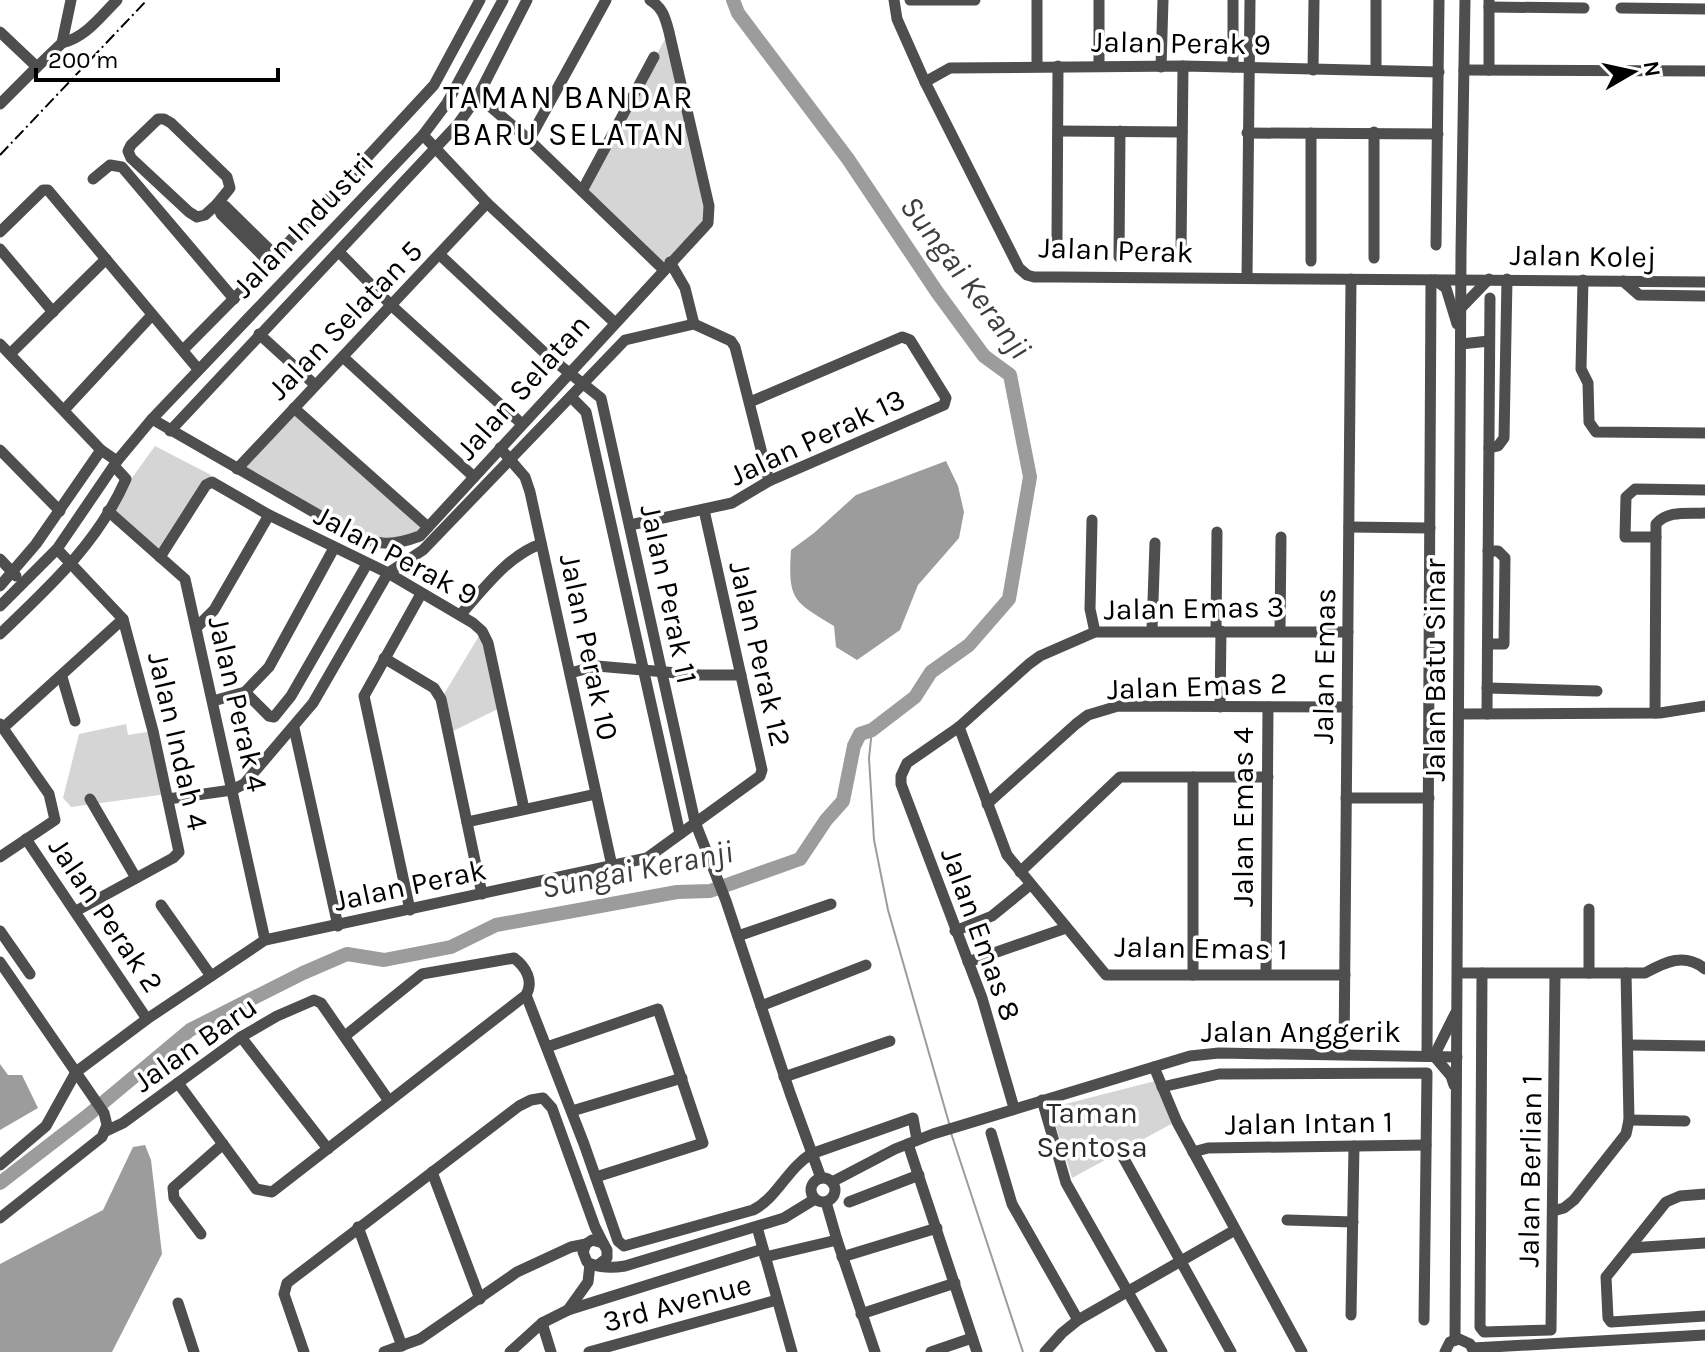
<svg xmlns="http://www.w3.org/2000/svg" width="1705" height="1352" viewBox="0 0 1705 1352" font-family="Karla,sans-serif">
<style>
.green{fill:#d5d5d5}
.water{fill:#9c9c9c}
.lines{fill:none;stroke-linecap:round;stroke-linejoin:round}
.stream{stroke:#9c9c9c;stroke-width:2}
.river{stroke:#9c9c9c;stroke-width:14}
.minor{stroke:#4e4e4e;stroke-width:11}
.rail{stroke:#000;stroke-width:2;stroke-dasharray:12 4 2 4;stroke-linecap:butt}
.labels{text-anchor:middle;stroke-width:7;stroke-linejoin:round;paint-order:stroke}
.street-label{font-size:30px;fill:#000;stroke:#fff}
.park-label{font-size:30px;fill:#2c2c2c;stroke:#fff}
.neighbourhood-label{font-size:32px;letter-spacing:2px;fill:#000;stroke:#fff}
.water-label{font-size:32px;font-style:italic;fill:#3d3d3d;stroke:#fff}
</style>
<rect width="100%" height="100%" fill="#fff"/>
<g class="green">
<polygon points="669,32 710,215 663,269 582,191"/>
<polygon points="294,408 428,527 420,536 375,544 237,469"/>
<polygon points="155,446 211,475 160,557 108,511"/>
<polygon points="482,631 502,707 447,734 441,699"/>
<polygon points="126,724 128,735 153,731 167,794 71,807 63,798 79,734"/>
<polygon points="1155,1081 1173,1123 1072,1178 1050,1108"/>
</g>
<g class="water">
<path d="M946,461L958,486L964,512L959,538L918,585L900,630L857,660L836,647L834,626C792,601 788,599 791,550L814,533L856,495Z"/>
<polygon points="0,1064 8,1075 22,1075 38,1108 0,1130"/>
<polygon points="145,1145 151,1160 162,1254 112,1352 0,1352 0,1264 103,1210 133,1147"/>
</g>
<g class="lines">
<g class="stream">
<polyline points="872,730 869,758 874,840 888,910 949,1123"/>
<polyline points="951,1133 1023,1352"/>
</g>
<polyline class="river" points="0,1183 87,1116 190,1030 303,973 347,954 384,960 451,947 496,925 677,892 710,891 800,859 826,820 843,801 854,746 860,734 872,730 915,697 931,672 969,645 1009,599 1030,477 1010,375 984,356 937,292 848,159 738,13 733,0"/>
<g class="minor">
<polyline points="894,0 897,19 925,82 1019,268 1027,275 1034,277 1059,277 1705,282"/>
<polyline points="910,0 975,0"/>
<polyline points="1037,0 1037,66"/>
<polyline points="1099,0 1099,66"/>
<polyline points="1489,1 1489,70"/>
<polyline points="1489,7 1584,8"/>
<polyline points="1621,8 1705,9"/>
<polyline points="0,32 37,67 62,43 71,0"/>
<path d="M62,43C86,37 100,17 117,0"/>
<polyline points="1161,67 1163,0"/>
<polyline points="1233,67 1233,0"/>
<polyline points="1313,70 1314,0"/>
<polyline points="1376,70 1376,0"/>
<polyline points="1464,70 1705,71"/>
<polyline points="925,82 950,68 1183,66 1439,72"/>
<polyline points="478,96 529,140 663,269"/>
<polyline points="0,104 37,67"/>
<polygon points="158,119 164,119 171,123 227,177 230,188 217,204 205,215 197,217 189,212 131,158 128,151 131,145"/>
<polyline points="1058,131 1182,132"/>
<polyline points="1247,133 1438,134"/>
<polyline points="423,135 487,203 614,322"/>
<polyline points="529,140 606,0"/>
<polyline points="93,179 110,165 122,167 234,299"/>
<polyline points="582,191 654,57"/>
<polyline points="217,204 225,206 276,256"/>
<polyline points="217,204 221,214 270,263"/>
<polyline points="0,232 43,190 48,190 198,369"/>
<polyline points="1057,239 1058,66"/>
<polyline points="1436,245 1439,0"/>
<polyline points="0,249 53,312"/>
<polyline points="339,252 392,306 522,424"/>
<polyline points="1181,252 1183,66"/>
<polyline points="440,255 548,356 601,398 695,822 726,901 790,1093 821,1178"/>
<polyline points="1119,257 1120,131"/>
<polyline points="1374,258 1374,132"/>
<polyline points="1311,261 1311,133"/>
<polyline points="670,262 685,288 694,324"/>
<polyline points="1247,278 1250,0"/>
<polyline points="1435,280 1446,288 1457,324"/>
<polyline points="1583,280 1581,369 1588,383 1589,422 1596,432 1705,433"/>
<polyline points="1623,281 1639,295 1705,296"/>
<polyline points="1461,308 1489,279"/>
<polyline points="259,334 314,384"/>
<polyline points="0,344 101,450 117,461"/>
<polyline points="1461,344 1489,341"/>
<polyline points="183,350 276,256 434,85 480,0"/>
<polyline points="10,354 106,259"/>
<polyline points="343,357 474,477"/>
<polyline points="572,398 586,412 680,834"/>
<polyline points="294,408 428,527"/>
<polyline points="64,410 152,315"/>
<path d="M152,419L350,533C378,545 390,547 420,536L708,223L709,206L669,32C665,17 663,8 650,0"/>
<polyline points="170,431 458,124 478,96 527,0"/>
<polyline points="500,448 525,477 530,492 612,866"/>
<polyline points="1489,448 1498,446 1504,438 1507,279"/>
<polyline points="0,450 60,511"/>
<polyline points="237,469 487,203"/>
<polyline points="108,511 185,579 265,940"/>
<polyline points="1092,520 1090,609 1095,632"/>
<polyline points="630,525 732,503 769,481 944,405 946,398 910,340 902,337 750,402"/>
<polyline points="1349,527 1430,528"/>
<polyline points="1656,537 1625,537 1626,497 1635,489 1705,490"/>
<polyline points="57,549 123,619 153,731 179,852 173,858 76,911"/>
<polyline points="160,557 206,485 212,482 269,515 388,573 473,623 482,631 488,643 524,809"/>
<polyline points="0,559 16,576"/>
<polyline points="0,586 36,544 101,450"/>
<polyline points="0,606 57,549 117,461 152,419 423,135 447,103 503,0"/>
<path d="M460,615C483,590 508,555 541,544"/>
<polyline points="197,627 214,610 269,515"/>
<polyline points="1152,630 1155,543"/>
<polyline points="1280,630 1281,537"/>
<polyline points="1216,631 1217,532"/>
<path d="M0,634C49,587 98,543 126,479L114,466"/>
<polyline points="1488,644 1504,644 1505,558 1498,551 1488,551"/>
<polyline points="384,658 434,688 441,699 482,894"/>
<polyline points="570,673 597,666 700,675 741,675"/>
<polyline points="62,677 75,721"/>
<polyline points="1487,688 1597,691"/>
<polyline points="245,692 269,716 274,717 291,696 367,564"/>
<polyline points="213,701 245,692 269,667 334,548"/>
<polyline points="1220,707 1221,631"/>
<path d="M1655,713L1656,524C1668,510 1688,514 1705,513"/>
<polyline points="1459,714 1660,713 1705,706"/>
<polyline points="1487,714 1490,298"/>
<polyline points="0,724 49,794 55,820 0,857"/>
<polyline points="959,727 1007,855 1106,975 1345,975"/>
<polyline points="3,728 123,619"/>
<polyline points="294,728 338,926"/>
<polyline points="1193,777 1193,975"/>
<polyline points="1346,798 1429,798"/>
<polyline points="90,799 136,878"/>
<polyline points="168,799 232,790 244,784 313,703 388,573 423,550 625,340 694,324 731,341 735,347 769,481"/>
<polyline points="987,804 1076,724 1088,715 1118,706 1347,707"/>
<polyline points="467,822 596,794"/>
<polyline points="26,839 147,1019"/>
<polyline points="1020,872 1120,777 1268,777"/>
<polyline points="161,905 211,976"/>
<polyline points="410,910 364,696 421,594"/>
<polyline points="0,931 30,974"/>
<polyline points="955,931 992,916 1030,885"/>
<polyline points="738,936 831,904"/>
<polyline points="0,962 104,1113 107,1125 102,1137 0,1218"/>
<polyline points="968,962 1066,928"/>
<path d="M1458,973H1645C1665,962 1685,952 1705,969"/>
<polyline points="1482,973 1480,1327 1484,1332 1551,1330 1555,974"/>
<polyline points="1589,973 1589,909"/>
<polyline points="1266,974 1268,707"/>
<path d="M526,995L584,1144L618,1241L624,1246L753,1210C777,1198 787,1169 811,1154L913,1118L917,1140"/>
<polyline points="761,1006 866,965"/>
<polyline points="241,1037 328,1149"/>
<polyline points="1628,1045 1705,1046"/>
<polyline points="547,1047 658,1009 703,1143 596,1177"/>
<polyline points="1344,1054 1351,279"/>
<polyline points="1427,1056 1431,280"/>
<polyline points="1434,1056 1455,1014"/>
<polyline points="1434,1056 1451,1076 1454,1085"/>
<polyline points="1154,1067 1177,1122 1302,1352"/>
<polyline points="784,1077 890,1041"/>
<path d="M178,1083L256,1189L272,1192L526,995C534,981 526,967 514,958L422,974L345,1036"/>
<polyline points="1162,1087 1219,1074 1427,1073 1424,1320"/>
<polyline points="1042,1100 1066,1183 1162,1352"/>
<polyline points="1014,1108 982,998 901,784 901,776 907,763 959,727 1029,664 1040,656 1095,632 1348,632"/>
<polyline points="572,1111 682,1078"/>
<polyline points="1629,1120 1685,1121"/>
<polyline points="106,1131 123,1123 241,1037 277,1016 314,1000 321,1003 389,1101"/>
<polyline points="991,1133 1012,1204 1078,1320"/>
<polyline points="908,1144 977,1352"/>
<polyline points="1193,1152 1208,1148 1426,1145"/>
<polyline points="1123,1157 1231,1352"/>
<polyline points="0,1165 46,1126 76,1072 147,1019 265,940 647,858 760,776 762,770 704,510"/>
<polyline points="432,1172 480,1299"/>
<circle cx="823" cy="1190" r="12"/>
<polyline points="832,1182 895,1149 933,1134 1190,1056 1219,1053 1457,1057"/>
<polyline points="1705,1194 1680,1196 1666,1202 1606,1277 1608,1318 1611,1322 1705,1316"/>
<polyline points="826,1202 837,1240 875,1352"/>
<polyline points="849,1202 919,1175"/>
<polyline points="1553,1211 1564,1208 1574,1200 1626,1134 1629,1120 1626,973"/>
<polyline points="1287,1220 1353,1222"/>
<polyline points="358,1227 402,1346"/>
<polyline points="757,1227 792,1352"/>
<polyline points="201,1234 174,1198 173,1188 223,1144"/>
<polyline points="1630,1248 1705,1243"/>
<polyline points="765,1257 837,1240"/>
<polyline points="842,1257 937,1228"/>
<path d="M598,1265L607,1258V1250L603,1243L592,1240L586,1244L583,1252L587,1262C598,1268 613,1268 625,1266L784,1218L815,1199"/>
<polyline points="178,1303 194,1352"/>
<polyline points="568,1310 763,1249"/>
<polyline points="861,1314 955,1283"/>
<polyline points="1351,1315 1354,1146"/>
<polyline points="542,1323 551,1352"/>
<polyline points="1455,1340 1461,252 1465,0"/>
<polyline points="1473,1348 1705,1335"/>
<polyline points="304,1352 284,1294 287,1283 519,1106 531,1100 543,1098 552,1108 595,1227 603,1243"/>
<polyline points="384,1352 420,1339 517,1272 571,1247 586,1244"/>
<polyline points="510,1352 542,1323 568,1310 588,1282 590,1264"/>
<polyline points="589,1352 777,1300"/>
<polyline points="931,1352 972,1338"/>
<polyline points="1045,1352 1062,1333 1078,1320 1235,1230"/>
<polyline points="1445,1352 1450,1342 1459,1339 1470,1344 1474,1352"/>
</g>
<polyline class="rail" points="0,155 147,0"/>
</g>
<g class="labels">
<g class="street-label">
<text transform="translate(1181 43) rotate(1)" y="10">Jalan Perak 9</text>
<text transform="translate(303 225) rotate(-46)" y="10">Jalan Industri</text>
<text transform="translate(1116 250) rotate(2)" y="10">Jalan Perak</text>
<text transform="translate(1583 256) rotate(1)" y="10">Jalan Kolej</text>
<text transform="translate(345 320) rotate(-46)" y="10">Jalan Selatan 5</text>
<text transform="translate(523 387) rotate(-48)" y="10">Jalan Selatan</text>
<text transform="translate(817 437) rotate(-25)" y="10">Jalan Perak 13</text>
<text transform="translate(396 555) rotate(28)" y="10">Jalan Perak 9</text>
<text transform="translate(669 594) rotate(78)" y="10">Jalan Perak 11</text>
<text transform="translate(1194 608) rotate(-1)" y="10">Jalan Emas 3</text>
<text transform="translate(589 647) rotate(78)" y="10">Jalan Perak 10</text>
<text transform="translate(760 654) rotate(77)" y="10">Jalan Perak 12</text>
<text transform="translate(1324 666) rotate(-89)" y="10">Jalan Emas</text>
<text transform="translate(1435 670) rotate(-90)" y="10">Jalan Batu Sinar</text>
<text transform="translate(1197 686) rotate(-2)" y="10">Jalan Emas 2</text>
<text transform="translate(238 704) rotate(77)" y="10">Jalan Perak 4</text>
<text transform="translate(178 741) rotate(77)" y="10">Jalan Indah 4</text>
<text transform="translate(1243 817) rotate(-90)" y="10">Jalan Emas 4</text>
<text transform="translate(410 885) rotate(-12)" y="10">Jalan Perak</text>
<text transform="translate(106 915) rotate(56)" y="10">Jalan Perak 2</text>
<text transform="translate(981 934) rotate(70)" y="10">Jalan Emas 8</text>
<text transform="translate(1201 948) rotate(1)" y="10">Jalan Emas 1</text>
<text x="1301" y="1042">Jalan Anggerik</text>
<text transform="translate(195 1044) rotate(-35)" y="10">Jalan Baru</text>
<text transform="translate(1309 1123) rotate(-1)" y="10">Jalan Intan 1</text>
<text transform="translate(1530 1171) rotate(-89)" y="10">Jalan Berlian 1</text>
<text transform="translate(677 1303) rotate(-15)" y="10">3rd Avenue</text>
</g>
<g class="park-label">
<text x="1092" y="1123">Taman<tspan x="1092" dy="34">Sentosa</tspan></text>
</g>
<g class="neighbourhood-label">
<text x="569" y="108">TAMAN BANDAR<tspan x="569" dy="37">BARU SELATAN</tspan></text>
</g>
<g class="water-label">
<text transform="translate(966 277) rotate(53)" y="11">Sungai Keranji</text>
<text transform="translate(637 869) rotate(-11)" y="11">Sungai Keranji</text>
</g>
</g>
<g transform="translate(1633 72) rotate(81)" stroke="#ffffff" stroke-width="6" paint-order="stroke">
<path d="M0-6L14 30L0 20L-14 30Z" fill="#000000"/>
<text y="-12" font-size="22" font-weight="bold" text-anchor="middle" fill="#000000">N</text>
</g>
<path d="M36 68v12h242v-12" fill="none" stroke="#000000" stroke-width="4"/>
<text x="48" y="68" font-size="24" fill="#000000" stroke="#ffffff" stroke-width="6" paint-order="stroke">200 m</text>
</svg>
